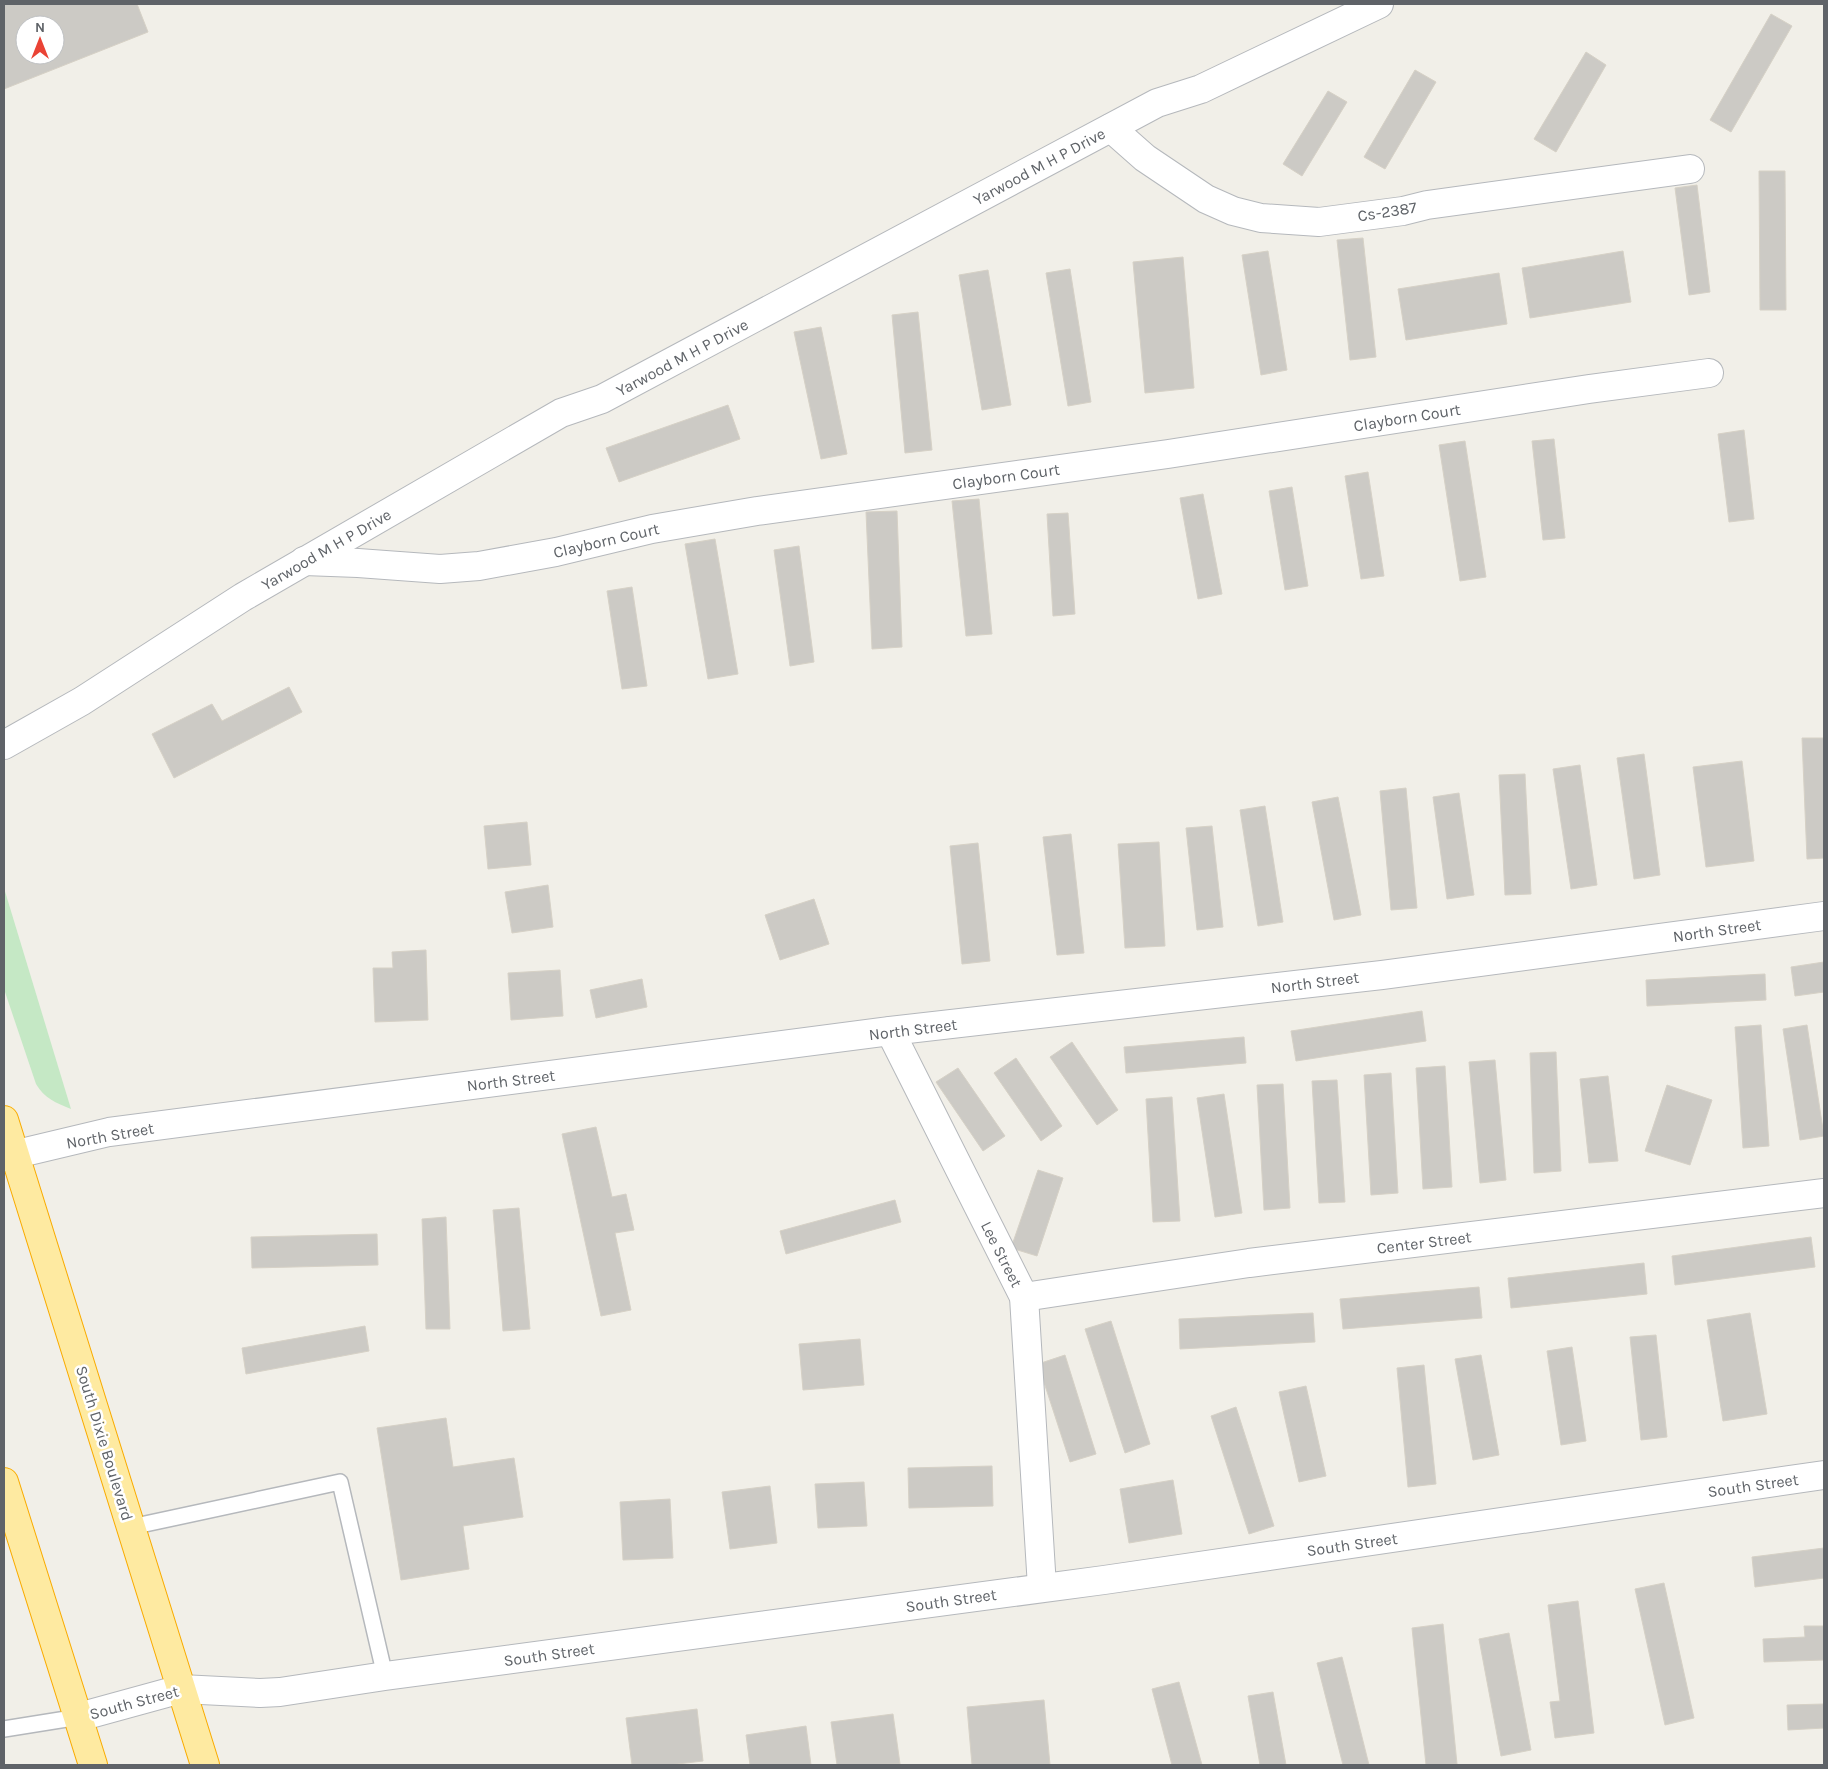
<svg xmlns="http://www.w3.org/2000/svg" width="1828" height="1769" viewBox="0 0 1828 1769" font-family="Karla,sans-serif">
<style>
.green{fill:#c5e8c5}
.building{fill:#cccac5;stroke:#d6d1c6;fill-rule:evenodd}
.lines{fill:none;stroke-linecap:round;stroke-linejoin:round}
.service-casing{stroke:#b5b8bc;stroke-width:18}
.minor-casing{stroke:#b5b8bc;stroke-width:30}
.trunk-casing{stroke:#f9ab00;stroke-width:30}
.service{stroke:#fff;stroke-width:15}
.minor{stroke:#fff;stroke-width:28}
.trunk{stroke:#feeaa1;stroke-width:28}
.labels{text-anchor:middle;stroke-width:5;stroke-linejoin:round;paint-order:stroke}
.street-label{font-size:16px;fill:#5f6368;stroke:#fff}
</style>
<rect width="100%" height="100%" fill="#f1efe8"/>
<path class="green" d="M4,888L71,1109C56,1103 44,1098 36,1084L4,989Z"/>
<g class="building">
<path d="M4,4H137L148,32L4,89ZM25,25H55V55H25Z"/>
<polygon points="1771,14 1792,26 1731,132 1710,120"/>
<polygon points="1586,52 1606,65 1556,152 1534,139"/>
<polygon points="1415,70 1436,82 1385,169 1364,157"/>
<polygon points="1328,91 1347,102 1302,176 1283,164"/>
<polygon points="1759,171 1785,171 1786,310 1760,310"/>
<polygon points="1697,185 1710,292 1689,295 1675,188"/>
<polygon points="1363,238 1376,357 1350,360 1337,240"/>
<polygon points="1268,251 1287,370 1261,375 1242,255"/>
<polygon points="1623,251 1631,302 1530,318 1522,268"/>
<polygon points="1183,257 1194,388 1145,393 1133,262"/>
<polygon points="1070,269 1091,402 1068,406 1046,273"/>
<polygon points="988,270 1011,405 982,410 959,275"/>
<polygon points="1499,273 1507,324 1406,340 1398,289"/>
<polygon points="918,312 932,450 905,453 892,315"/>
<polygon points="821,327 847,454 821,459 794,332"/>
<polygon points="728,405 740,439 619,482 606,448"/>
<polygon points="1744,430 1754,519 1729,522 1718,434"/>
<polygon points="1554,439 1565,538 1543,540 1532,441"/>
<polygon points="1465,441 1486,577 1460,581 1439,445"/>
<polygon points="1368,472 1384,576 1361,579 1345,476"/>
<polygon points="1292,487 1308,586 1285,590 1269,491"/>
<polygon points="1203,494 1222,594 1198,599 1180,498"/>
<polygon points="979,499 992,634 966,636 952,501"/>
<polygon points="897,511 902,647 872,649 866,512"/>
<polygon points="1068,513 1075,614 1053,616 1047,514"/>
<polygon points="715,539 738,674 708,679 685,544"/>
<polygon points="799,546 814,662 790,666 774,550"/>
<polygon points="632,587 647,686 622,689 607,591"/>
<polygon points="289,687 302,712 174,778 152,734 212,704 222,721"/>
<polygon points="1802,738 1824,738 1824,858 1807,859"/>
<polygon points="1644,754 1660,875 1634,879 1617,758"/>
<polygon points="1742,761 1754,861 1706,867 1693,767"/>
<polygon points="1580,765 1597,885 1571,889 1553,769"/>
<polygon points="1525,774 1531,894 1505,895 1499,775"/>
<polygon points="1406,788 1417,908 1391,910 1380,791"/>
<polygon points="1459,793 1474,895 1447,899 1433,797"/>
<polygon points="1338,797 1361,915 1334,920 1312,802"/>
<polygon points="1265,806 1283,922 1258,926 1240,810"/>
<polygon points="527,822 531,865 488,869 484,826"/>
<polygon points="1212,826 1223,927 1197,930 1186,828"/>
<polygon points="1071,834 1084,953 1057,955 1043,837"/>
<polygon points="1159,842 1165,946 1125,948 1118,844"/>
<polygon points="978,843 990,961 962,964 950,846"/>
<polygon points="548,885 553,927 512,933 505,892"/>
<polygon points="814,899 829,944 780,960 765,915"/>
<polygon points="426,950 428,1020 375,1022 373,968 393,968 392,952"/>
<polygon points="1824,962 1824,992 1795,996 1791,967"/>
<polygon points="560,970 563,1016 511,1020 508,973"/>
<polygon points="1765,974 1766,1000 1647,1006 1646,980"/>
<polygon points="642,979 647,1007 596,1018 590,990"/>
<polygon points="1422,1011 1426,1041 1296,1061 1291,1031"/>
<polygon points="1761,1025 1769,1146 1743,1148 1735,1027"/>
<polygon points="1807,1025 1824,1136 1800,1140 1783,1029"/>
<polygon points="1244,1037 1246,1063 1126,1073 1124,1047"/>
<polygon points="1072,1042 1118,1110 1097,1125 1050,1057"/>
<polygon points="1556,1052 1561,1171 1534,1173 1530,1053"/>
<polygon points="1016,1058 1062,1126 1041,1141 994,1073"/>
<polygon points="1495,1060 1506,1180 1480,1183 1469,1062"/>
<polygon points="1445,1066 1452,1187 1423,1189 1416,1068"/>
<polygon points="958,1068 1005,1136 983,1151 936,1082"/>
<polygon points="1391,1073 1398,1193 1371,1195 1364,1075"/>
<polygon points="1608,1076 1618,1161 1589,1163 1580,1079"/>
<polygon points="1337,1080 1345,1202 1319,1203 1312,1081"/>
<polygon points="1283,1084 1290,1208 1264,1210 1257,1085"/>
<polygon points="1667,1085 1712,1100 1690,1165 1645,1151"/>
<polygon points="1224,1094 1242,1213 1215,1217 1197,1098"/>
<polygon points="1172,1097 1180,1221 1153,1222 1146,1099"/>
<polygon points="596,1127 612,1197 626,1194 634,1230 615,1233 631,1310 601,1316 562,1134"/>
<polygon points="1038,1170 1063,1178 1037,1256 1011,1248"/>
<polygon points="895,1200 901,1222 786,1254 780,1231"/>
<polygon points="519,1208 530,1329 503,1331 493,1210"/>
<polygon points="446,1217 450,1329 426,1329 422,1219"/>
<polygon points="377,1234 378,1265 252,1268 251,1237"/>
<polygon points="1811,1237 1815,1267 1675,1285 1672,1256"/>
<polygon points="1644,1263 1647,1294 1511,1308 1508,1278"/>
<polygon points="1479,1287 1482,1318 1343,1329 1340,1299"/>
<polygon points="1313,1313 1315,1342 1180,1349 1179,1319"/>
<polygon points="1750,1313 1767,1414 1723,1421 1707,1320"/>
<polygon points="1111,1321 1150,1444 1125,1453 1085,1329"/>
<polygon points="365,1326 369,1351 246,1374 242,1348"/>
<polygon points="1656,1335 1667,1437 1641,1440 1630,1337"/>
<polygon points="860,1339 864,1385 803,1390 799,1344"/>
<polygon points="1572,1347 1586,1441 1561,1445 1547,1351"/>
<polygon points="1065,1355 1096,1454 1070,1462 1038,1364"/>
<polygon points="1481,1355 1499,1455 1473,1460 1455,1359"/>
<polygon points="1424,1365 1436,1484 1408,1487 1397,1368"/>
<polygon points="1306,1386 1326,1476 1299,1482 1279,1392"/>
<polygon points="1236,1407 1274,1526 1249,1534 1211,1416"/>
<polygon points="446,1418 453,1467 514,1458 523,1517 463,1526 469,1569 401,1580 377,1428"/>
<polygon points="992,1466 993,1506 909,1508 908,1468"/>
<polygon points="1173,1480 1182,1534 1129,1543 1120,1489"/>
<polygon points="864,1482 867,1526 818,1528 815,1484"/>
<polygon points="770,1486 777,1543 730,1549 722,1492"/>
<polygon points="670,1499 673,1558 623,1560 620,1502"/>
<polygon points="1824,1548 1824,1578 1755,1587 1752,1557"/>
<polygon points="1664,1583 1694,1718 1665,1725 1635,1589"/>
<polygon points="1578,1601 1594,1733 1555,1738 1550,1702 1560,1701 1548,1605"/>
<polygon points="1443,1624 1457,1764 1426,1765 1412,1628"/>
<polygon points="1804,1626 1824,1626 1824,1660 1764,1662 1763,1639 1805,1637"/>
<polygon points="1509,1633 1531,1750 1501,1756 1479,1639"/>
<polygon points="1342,1657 1369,1765 1343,1765 1317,1663"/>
<polygon points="1179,1682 1202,1765 1172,1765 1152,1689"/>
<polygon points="1273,1692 1286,1765 1260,1765 1248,1696"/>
<polygon points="1044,1700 1050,1765 972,1765 967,1707"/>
<polygon points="1824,1704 1824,1728 1788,1730 1787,1705"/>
<polygon points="697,1709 703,1761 669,1765 632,1765 626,1718"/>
<polygon points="893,1714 900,1764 837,1765 831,1722"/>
<polygon points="806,1726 811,1765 750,1765 746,1735"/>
</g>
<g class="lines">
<defs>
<g id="service">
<polyline points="131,1527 340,1482 385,1676"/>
<polyline points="4,1729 79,1717"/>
</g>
<g id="minor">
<polyline points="1111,128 1145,158 1206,199 1233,211 1261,218 1319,222 1403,211 1427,205 1690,169"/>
<polyline points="304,561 358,563 440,569 479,566 556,552 652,529 757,511 1168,454 1589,389 1709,373"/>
<polyline points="4,745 82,701 243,597 561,413 602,399 1157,103 1201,89 1379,4"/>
<polyline points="890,1031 1024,1297 1042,1587"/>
<polyline points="4,1157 109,1132 890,1031 1382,975 1824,916"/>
<polyline points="1024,1297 1249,1263 1824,1193"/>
<polyline points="79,1717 181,1689 260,1693 280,1692 385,1676 1104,1580 1824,1475"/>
</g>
<g id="trunk">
<polyline points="4,1120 205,1765"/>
<polyline points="4,1482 93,1765"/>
</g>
</defs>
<use href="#service" class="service-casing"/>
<use href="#minor" class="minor-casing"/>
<use href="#trunk" class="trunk-casing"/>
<use href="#service" class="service"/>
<use href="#minor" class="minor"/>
<use href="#trunk" class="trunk"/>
</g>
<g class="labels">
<g class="street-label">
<text transform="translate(1039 166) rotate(-28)" y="6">Yarwood M H P Drive</text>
<text transform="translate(1387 211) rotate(-9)" y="6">Cs-2387</text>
<text transform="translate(682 357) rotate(-28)" y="6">Yarwood M H P Drive</text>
<text transform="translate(1407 417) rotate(-9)" y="6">Clayborn Court</text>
<text transform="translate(1006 476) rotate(-8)" y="6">Clayborn Court</text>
<text transform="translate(606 540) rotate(-13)" y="6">Clayborn Court</text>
<text transform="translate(326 549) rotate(-30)" y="6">Yarwood M H P Drive</text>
<text transform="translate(1717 930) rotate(-8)" y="6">North Street</text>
<text transform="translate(1315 982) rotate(-7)" y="6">North Street</text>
<text transform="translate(913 1029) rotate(-7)" y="6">North Street</text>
<text transform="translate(511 1080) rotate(-7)" y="6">North Street</text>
<text transform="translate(110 1135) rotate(-10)" y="6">North Street</text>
<text transform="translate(1424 1242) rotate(-7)" y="6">Center Street</text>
<text transform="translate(1002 1254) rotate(63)" y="6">Lee Street</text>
<text transform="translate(105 1443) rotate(73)" y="6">South Dixie Boulevard</text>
<text transform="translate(1753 1485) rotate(-8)" y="6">South Street</text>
<text transform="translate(1352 1544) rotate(-8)" y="6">South Street</text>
<text transform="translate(951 1600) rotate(-8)" y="6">South Street</text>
<text transform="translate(549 1654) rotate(-8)" y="6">South Street</text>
<text transform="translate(134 1702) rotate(-15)" y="6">South Street</text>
</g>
</g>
<rect width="1828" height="1769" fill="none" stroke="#5f6368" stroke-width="10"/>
<g transform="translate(40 40)"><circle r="24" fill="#ffffff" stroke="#bfc1c3"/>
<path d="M0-4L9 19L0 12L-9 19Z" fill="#ea4335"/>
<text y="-8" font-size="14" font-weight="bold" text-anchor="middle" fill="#5f6368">N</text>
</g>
</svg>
